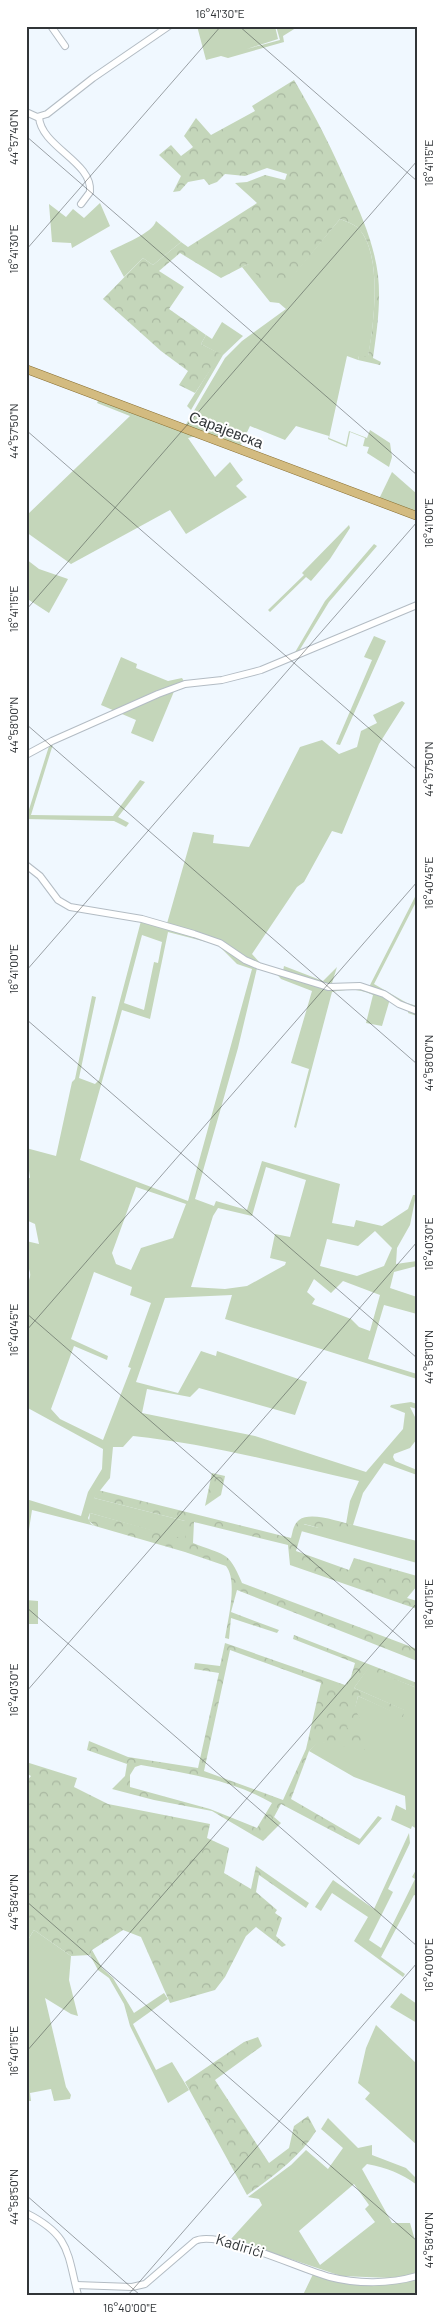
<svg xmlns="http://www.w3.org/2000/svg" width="443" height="2321" viewBox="0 0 443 2321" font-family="Barlow,sans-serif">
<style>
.green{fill:#c4d6ba;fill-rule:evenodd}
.forest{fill:url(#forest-crowns);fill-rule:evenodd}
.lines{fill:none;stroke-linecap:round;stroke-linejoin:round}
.minor-casing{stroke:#b3bcc4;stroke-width:8}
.major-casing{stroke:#876e30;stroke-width:9}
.minor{stroke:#fff;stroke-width:6}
.major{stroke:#d3bb80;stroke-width:8}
.ticks{fill:none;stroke:#313538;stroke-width:1;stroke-opacity:0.45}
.labels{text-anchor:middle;stroke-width:4;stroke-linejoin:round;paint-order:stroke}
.street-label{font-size:15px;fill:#313538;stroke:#fff}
.neatline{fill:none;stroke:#313538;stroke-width:2}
.ticks-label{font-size:12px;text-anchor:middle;fill:#313538}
</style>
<defs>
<pattern id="forest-crowns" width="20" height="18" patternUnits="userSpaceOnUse" patternTransform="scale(1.25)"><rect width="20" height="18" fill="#c4d6ba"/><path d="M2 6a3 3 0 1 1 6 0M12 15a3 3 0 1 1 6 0" fill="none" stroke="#a9b8a1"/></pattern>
</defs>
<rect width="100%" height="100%" fill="#f0f8ff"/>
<g class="green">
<polygon points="197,26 275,26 278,39 247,49 280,40 276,26 299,26 283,36 284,42 228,58 221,56 206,60"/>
<polygon points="100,203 110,226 72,248 71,243 52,242 49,204 66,217 73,209 84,218"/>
<path d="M340,219C345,221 354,224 358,228C383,253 374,325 368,357L359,356L358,360L347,356L329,438L346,445L349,431L367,438L370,430L390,443L392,457L389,467L367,453L369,447L363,446L365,438L350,432L347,447L328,439L329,436L296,426L285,440L250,426L240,447L185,426L225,358L242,341L286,309L279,303L270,302L242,267L248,264L289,280Z"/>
<path d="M156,221L181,242L153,265L143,258L124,277L110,251C121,245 153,233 156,221Z"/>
<polygon points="222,322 243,336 223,355 191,410 187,406 220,354 201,344 206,335 212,339"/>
<polygon points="99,399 196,436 188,438 215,477 230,462 243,480 236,486 247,497 186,534 170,510 71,564 26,532 26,516 130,416 97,403"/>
<polygon points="392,472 417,494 416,513 379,499"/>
<polygon points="349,525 350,528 330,559 311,581 306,577 270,612 268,610 304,575 302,573"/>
<polygon points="374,544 377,546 329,602 299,651 294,654 325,601"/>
<polygon points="26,559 39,569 68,579 49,613 26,598"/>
<polygon points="374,636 386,641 340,745 336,744 372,660 364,657"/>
<polygon points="121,657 137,664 136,668 168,681 182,678 186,685 175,689 153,742 131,733 136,720 101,705"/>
<path d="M402,701L405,703L379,744L342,834L332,831L304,882L297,887L252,954L262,965L258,964L238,1048L195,1199L214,1206L216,1201L247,1210L262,1161L340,1184L332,1223L354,1227L356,1220L382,1226L408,1209L413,1195H416L410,1225L397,1248L396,1264L417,1261V1266L394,1272L390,1288L417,1297V1314L384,1305L368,1359L417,1374V1379L225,1319L232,1295L165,1298L136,1382L178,1393L201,1351L216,1356L217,1351L307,1382L295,1415L199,1388L190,1397L147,1389L142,1413L255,1436L366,1472L403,1429L405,1413L390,1407L391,1405L411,1402L417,1404V1409L410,1407L417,1421V1439L410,1448L394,1454L393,1457L395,1461L417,1470V1475L384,1463L363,1493L353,1525L417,1541V1563L301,1531L303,1524L319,1528L352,1525L346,1524L350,1501L359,1481C284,1464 209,1444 133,1436L123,1447H113L110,1478L94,1498L185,1521V1540L90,1513L88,1518L91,1524L95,1526L32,1510L26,1549V1499L81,1516L88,1492L102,1469L103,1449L26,1407V1285C33,1276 30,1271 26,1262C25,1256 26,1247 26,1241L39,1244L35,1224L26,1220V1177L30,1178L26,1148L56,1156L72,1082L75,1079L92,996L96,997L79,1078L95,1084L99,1080L141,921L166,927L193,832L214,835L213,843L249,847L300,747L322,740L339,754L357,747L361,731L377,723L373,715ZM168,932L218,945L237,964L252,969L188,1201L80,1160L122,1010L150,1019ZM142,935L162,942L158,963L154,962L144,1010L124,1003ZM266,1167L306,1180L290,1237L275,1234L270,1258L286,1262L285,1265L247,1286L225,1289L191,1287L213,1216L218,1208L252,1216ZM136,1187L186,1204L173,1238L141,1248L131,1270L116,1264L112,1253ZM375,1231L392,1248L384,1266L357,1276L320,1266L327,1239L358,1246ZM94,1272L132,1287L130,1295L151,1303L128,1367L131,1368L103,1440L60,1419L51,1409L74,1346L107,1360L108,1356L71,1339ZM314,1279L331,1293L343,1281L380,1295L370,1331L359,1327L351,1319L312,1304L315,1299L307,1292Z"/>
<polygon points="54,741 31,815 113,816 140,780 145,782 118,817 129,823 126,827 114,821 26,819 50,743"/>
<path d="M417,893V900L374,984L407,1003L417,1006V1016L408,1013L409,1009L390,999L382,1026L366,1023L373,995C358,988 347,989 332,992L296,1128L294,1127L309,1069L291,1063L312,991L281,979L273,970L283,971L284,966L323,981L337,967L332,983L339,986L369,987Z"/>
<polygon points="26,1600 38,1601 38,1624 26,1624"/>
<path d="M368,1668L417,1688V1829L412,1826L411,1829L391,1820L396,1805L406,1810L405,1796L354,1777L309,1751L319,1741L327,1743C345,1727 353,1719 358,1696L403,1716L404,1710L354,1688Z"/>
<polygon points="409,1833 410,1843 388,1889 393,1892 369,1940 381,1948 415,1879 412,1877 417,1868 417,1896 414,1895 381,1957 405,1974 403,1977 354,1941 368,1917 332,1893 321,1911 315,1907 333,1880 374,1909"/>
<polygon points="34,1930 71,1956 69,1980 78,2016 71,2014 45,1998 66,2087 71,2095 70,2099 54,2101 51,2089 30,2093 31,2101 26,2101 26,1943"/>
<polygon points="92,1950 102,1968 113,1978 134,2013 164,1993 168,1999 133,2024 156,2070 172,2062 189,2090 168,2103 130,2026 124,2004 109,1978 98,1970 90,1955"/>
<polygon points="401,1993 417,2004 417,2023 390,2007"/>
<polygon points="376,2025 417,2064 417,2145 365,2099 370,2093 358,2083 366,2048"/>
<path d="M328,2118L358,2148L372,2145V2155L406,2168L417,2179V2185C401,2173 387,2168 367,2164L362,2169L392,2223H410L417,2247V2274L390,2278L341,2276L231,2239L262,2205L259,2199L248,2197L291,2165L306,2150L328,2169L343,2148L321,2129ZM354,2184L369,2205L365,2209L375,2222L320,2265L299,2231Z"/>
<polygon points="314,2272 359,2282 417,2277 417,2295 303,2295"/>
</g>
<g class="forest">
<path d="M294,80C315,115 333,151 349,188C362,216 374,244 378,275C381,303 377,330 373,358L381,362L380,365L358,360L359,356H368C374,324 383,253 358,228C354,224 345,221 340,219L290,280L262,281L248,264L221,278L180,253L159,271L184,287L169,309L206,335L201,344L221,354L195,393L179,385L188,371L161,351L103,299L143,258L153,265L181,242L188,247L257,203L235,183L247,182L265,175L285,180L287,174L267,168L245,176L225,174L217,182L209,185L204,179L188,182L180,191L173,192L181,176L159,155L171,145L181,156L193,147L184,136L196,118L211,135L255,111L252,106Z"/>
<polygon points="212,1473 225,1476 221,1495 205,1506"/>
<path d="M98,1490L291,1538C293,1531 293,1525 299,1520C311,1511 339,1522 353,1525C337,1536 321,1528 304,1524L296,1551L349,1570L354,1558L417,1576V1586L407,1598L417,1601V1609L290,1565L288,1545L194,1522L193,1543C224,1556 228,1549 242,1583L417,1649V1661L237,1590L231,1612L279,1630L277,1633L231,1618L229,1639L225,1638C228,1619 238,1581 226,1566L185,1552L95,1526L89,1521L90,1513L185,1539V1521L94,1498Z"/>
<path d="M294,1635L417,1683V1688L368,1669L354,1688L405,1710L403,1717L358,1696L355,1709L361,1721L346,1727L364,1735L365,1750L319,1742L309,1751L291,1799L360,1839L378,1816L382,1818L359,1845L281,1804L274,1817L281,1823L263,1841L212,1811L154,1800L112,1789L125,1776L127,1764L87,1750L89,1741L128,1757L198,1768L219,1673L194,1669L195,1663L220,1666L225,1643L345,1685L351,1677L355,1663L293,1639ZM230,1650L321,1683L306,1749L283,1800L204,1771ZM141,1765C185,1773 233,1780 272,1803L257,1828L210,1809L130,1787V1775L135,1767Z"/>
<polygon points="26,1762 77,1778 74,1787 108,1804 210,1824 207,1838 229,1848 224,1873 251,1889 256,1866 309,1903 306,1908 259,1875 256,1892 277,1910 275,1913 282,1918 276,1936 286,1945 282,1947 256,1927 246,1936 225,1977 215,1990 170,2003 141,1937 123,1930 92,1950 90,1955 71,1956 34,1930 29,1938 26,1935 26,1782 31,1776 26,1773"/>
<path d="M258,2037L262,2046L215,2080L269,2163L289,2148L294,2126L308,2116L316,2131C299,2158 272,2177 247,2195L185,2082L244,2042Z"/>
</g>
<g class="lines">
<defs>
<g id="minor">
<polyline points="51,26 65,46"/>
<polyline points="26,112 37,117 47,114 93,78 169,26"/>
<path d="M39,117C41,147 93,162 90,192L81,204"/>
<polyline points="26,755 52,741 158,694 185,684 222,680 261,670 417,605"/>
<polyline points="26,865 40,876 58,900 70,907 142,919 194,934 220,943 245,960 259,966 328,987 360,986 384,994 399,1004 417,1011"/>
<path d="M26,2213C70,2235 67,2252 78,2295"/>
<path d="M76,2285L132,2287L145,2284L195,2241C217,2229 302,2270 330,2277C357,2284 390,2284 417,2276"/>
</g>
<polyline id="major" points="26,369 417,516"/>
</defs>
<use href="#minor" class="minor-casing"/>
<use href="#major" class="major-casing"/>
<use href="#minor" class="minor"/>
<use href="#major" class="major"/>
</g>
<path class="ticks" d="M239,26L417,181M26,136L417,475M26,250L221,26M26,430L417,770M26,610L417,161M26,724L417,1064M26,971L417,522M26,1019L417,1358M26,1313L417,1652M26,1331L417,882M26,1607L417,1946M26,1692L417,1242M26,1901L417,2241M26,2052L417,1603M26,2195L140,2295M128,2295L417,1963"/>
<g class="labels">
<g class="street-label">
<text transform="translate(226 430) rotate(21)" y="5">Сарајевска</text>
<text transform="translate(240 2246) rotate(17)" y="5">Kadirići</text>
</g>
</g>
<rect width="443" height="2321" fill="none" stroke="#ffffff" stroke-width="55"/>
<rect x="28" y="28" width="388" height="2266" class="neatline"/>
<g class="ticks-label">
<text x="220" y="18">16°41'30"E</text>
<text transform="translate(14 137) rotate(-90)" y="4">44°57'40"N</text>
<text transform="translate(429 163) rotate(-90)" y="4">16°41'15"E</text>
<text transform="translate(14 249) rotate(-90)" y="4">16°41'30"E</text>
<text transform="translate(14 431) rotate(-90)" y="4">44°57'50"N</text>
<text transform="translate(429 523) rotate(-90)" y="4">16°41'00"E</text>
<text transform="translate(14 609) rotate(-90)" y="4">16°41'15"E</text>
<text transform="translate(14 725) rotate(-90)" y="4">44°58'00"N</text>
<text transform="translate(429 769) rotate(-90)" y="4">44°57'50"N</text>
<text transform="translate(429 883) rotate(-90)" y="4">16°40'45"E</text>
<text transform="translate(14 969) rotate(-90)" y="4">16°41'00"E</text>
<text transform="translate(429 1063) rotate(-90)" y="4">44°58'00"N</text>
<text transform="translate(429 1244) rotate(-90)" y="4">16°40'30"E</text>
<text transform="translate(14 1330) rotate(-90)" y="4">16°40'45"E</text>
<text transform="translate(429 1357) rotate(-90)" y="4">44°58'10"N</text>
<text transform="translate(429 1604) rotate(-90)" y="4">16°40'15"E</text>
<text transform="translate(14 1690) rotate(-90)" y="4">16°40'30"E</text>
<text transform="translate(14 1902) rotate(-90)" y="4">44°58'40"N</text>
<text transform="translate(429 1965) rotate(-90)" y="4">16°40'00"E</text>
<text transform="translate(14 2051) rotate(-90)" y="4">16°40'15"E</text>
<text transform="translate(14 2197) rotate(-90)" y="4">44°58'50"N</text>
<text transform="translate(429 2240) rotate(-90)" y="4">44°58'40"N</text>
<text x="130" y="2312">16°40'00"E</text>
</g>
</svg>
